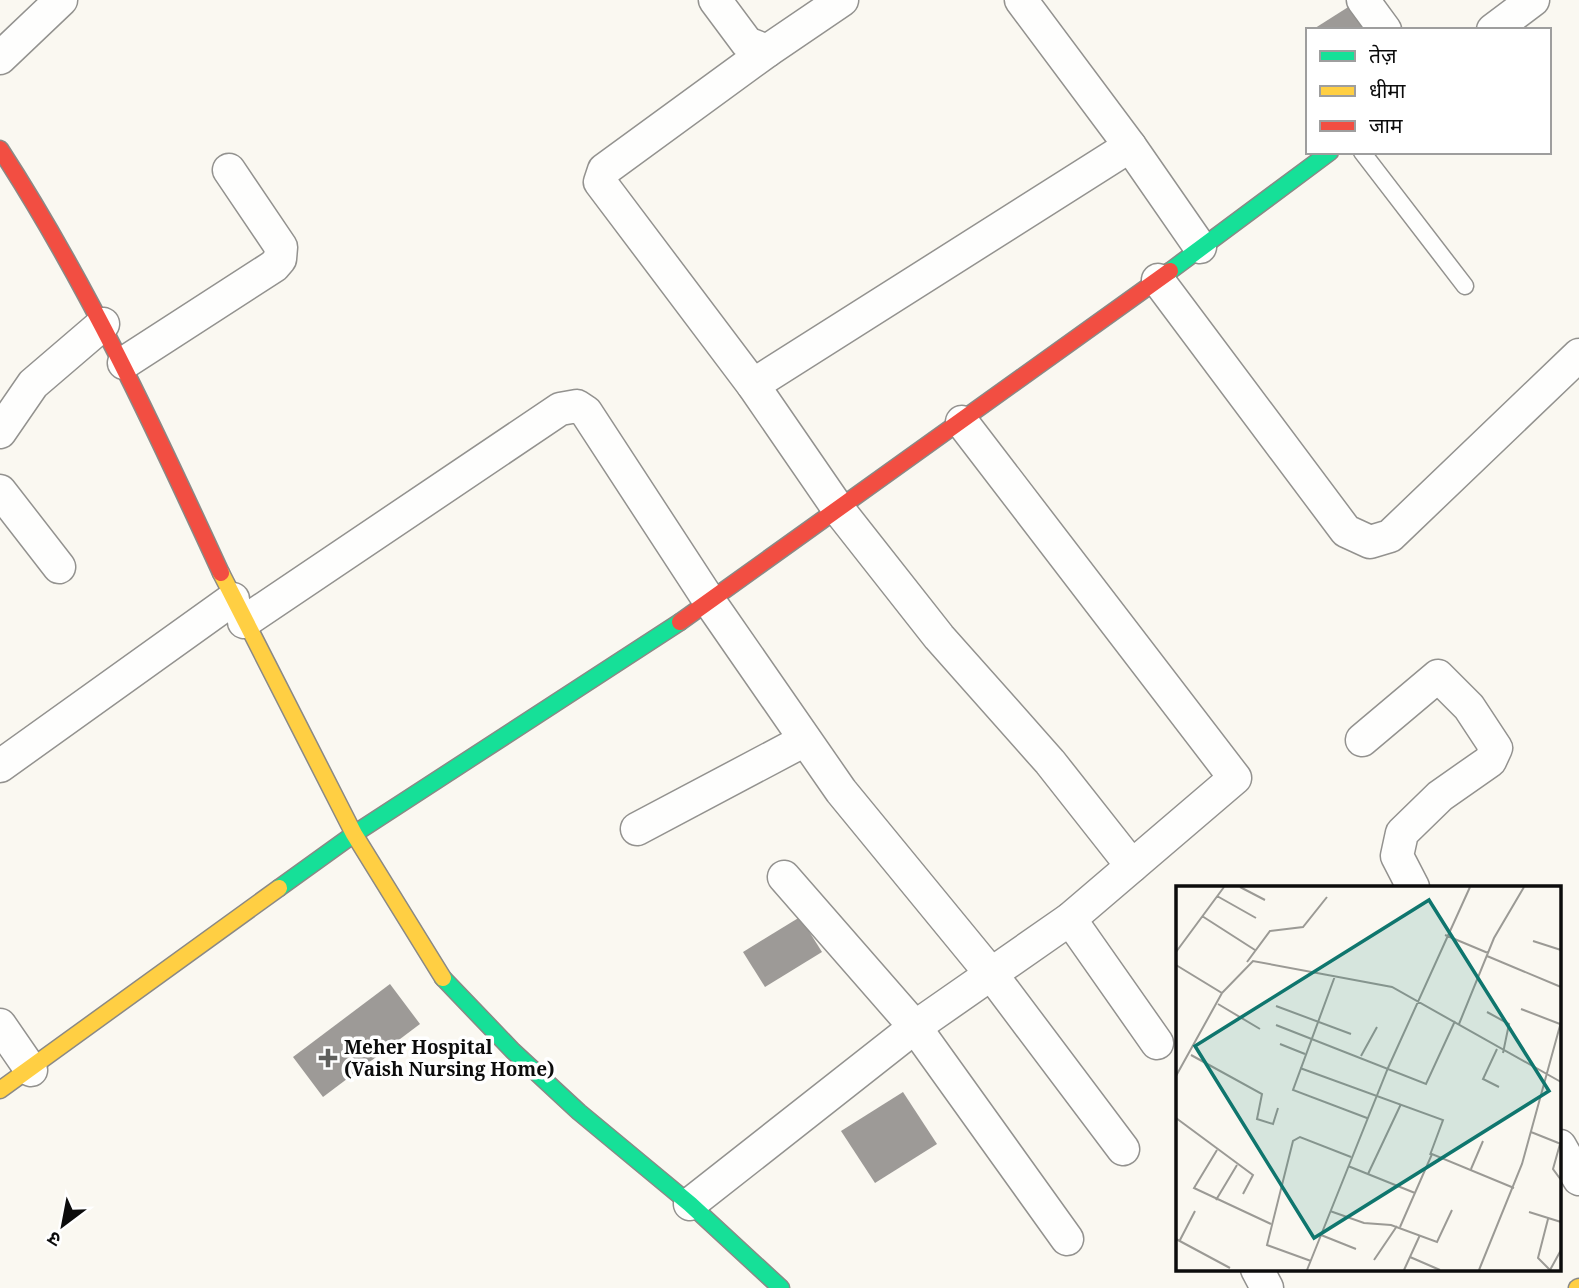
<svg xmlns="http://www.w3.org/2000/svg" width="1579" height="1288" viewBox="0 0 1579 1288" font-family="'Noto Serif','Noto Sans Devanagari',serif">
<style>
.building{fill:#9d9a97}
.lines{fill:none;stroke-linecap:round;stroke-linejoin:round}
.lane-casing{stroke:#93928f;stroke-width:19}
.street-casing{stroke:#93928f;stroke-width:35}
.fast-casing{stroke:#8a8986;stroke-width:19}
.slow-casing{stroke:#8a8986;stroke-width:19}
.jam-casing{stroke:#8a8986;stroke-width:19}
.lane{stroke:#fefefd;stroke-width:16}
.street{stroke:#fefefd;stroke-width:32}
.fast{stroke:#16e098;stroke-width:16}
.slow{stroke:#ffcf43;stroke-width:16}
.jam{stroke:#f24e42;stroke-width:16}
.poi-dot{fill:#5f5f5c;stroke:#fff;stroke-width:2.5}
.labels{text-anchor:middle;stroke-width:7;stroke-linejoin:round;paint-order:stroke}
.poi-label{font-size:19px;font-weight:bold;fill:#0c0c0c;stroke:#fff;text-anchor:start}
.inset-road{fill:none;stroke:#9b9a95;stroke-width:2}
.view{fill:#0f766e;fill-opacity:0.15;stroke:#0f766e;stroke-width:3.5}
.inset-edge{fill:none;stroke:#0c0c0c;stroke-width:3.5}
</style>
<rect width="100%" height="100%" fill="#faf8f1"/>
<g class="building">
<polygon points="1353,4 1370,30 1312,30"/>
<polygon points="800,917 822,952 765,987 743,952"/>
<polygon points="390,984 420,1024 323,1097 293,1057"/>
<polygon points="903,1092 937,1144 875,1183 841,1131"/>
</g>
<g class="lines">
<defs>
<polyline id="lane" points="1362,152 1465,286"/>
<g id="street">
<polyline points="715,0 747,43 767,51 842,0"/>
<polyline points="1021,0 1130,146 1200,247"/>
<polyline points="1363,0 1385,30"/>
<polyline points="1493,30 1533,0"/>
<polyline points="767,51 604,170 600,182 753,385 839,510 939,637 1050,762 1132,866"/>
<polyline points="0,58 61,0"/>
<polyline points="1158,280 1346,531 1370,542 1390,536 1579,355"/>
<polyline points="124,363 274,266 280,259 281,247 229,170"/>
<polyline points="753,385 1130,146"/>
<polyline points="0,432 33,384 103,324"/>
<polyline points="0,491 59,567"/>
<polyline points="244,622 560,409 577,406 586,412 710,602 841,791 992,975 1123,1149"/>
<polyline points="1362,740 1438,676 1469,707 1496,748 1490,761 1440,796 1402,833 1397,856 1413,887"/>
<polyline points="0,766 233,599"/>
<polyline points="637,829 805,740"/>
<polyline points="784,877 915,1027 1067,1239"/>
<polyline points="1070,919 1157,1043"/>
<polyline points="0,1025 31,1070"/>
<polyline points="1560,1146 1579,1179"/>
<polyline points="690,1204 915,1027 1070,919 1235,778 962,422"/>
<polyline points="1257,1269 1267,1288"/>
</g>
<g id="fast">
<polyline points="1170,271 1330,152"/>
<polyline points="279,888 354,834 680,622"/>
<polyline points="443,978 513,1051 579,1112 690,1204 781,1288"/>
</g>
<g id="slow">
<polyline points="221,573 354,834 443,978"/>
<polyline points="0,1090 279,888"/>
<polyline points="1577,1288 1579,1287"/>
</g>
<g id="jam">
<path d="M0,149C87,283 154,427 221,573"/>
<polyline points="680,622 1170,271"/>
</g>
</defs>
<use href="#lane" class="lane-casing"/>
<use href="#street" class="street-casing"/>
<use href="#fast" class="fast-casing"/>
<use href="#slow" class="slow-casing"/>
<use href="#jam" class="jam-casing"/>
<use href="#lane" class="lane"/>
<use href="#street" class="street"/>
<use href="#fast" class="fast"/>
<use href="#slow" class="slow"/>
<use href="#jam" class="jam"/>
</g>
<path class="poi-dot" d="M324.5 1047.5h7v7h7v7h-7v7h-7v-7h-7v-7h7z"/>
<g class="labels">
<g class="poi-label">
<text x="344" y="1054">Meher Hospital<tspan x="344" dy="22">(Vaish Nursing Home)</tspan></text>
</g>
</g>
<g transform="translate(1176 886)">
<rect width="385" height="385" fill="#faf8f1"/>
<path class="inset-road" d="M64,1L89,14M41,10L80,32M26,30L79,64M269,49L312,67M357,55L385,64M0,66L48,1M311,70L385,101M71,76L94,45L127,41L151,11M0,79L46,107L77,75L216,101L385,196M159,90L117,204L191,232M42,118L84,143M100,120L175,148M345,123L384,138M311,126L333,138L327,167M283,138L318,52L348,1M100,139L250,198L279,135M104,158L129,168M321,163L307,193L323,201M15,169L86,208L81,233L97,238L102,222M185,170L201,141M124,182L267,234L254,269M0,190L46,107M0,232L77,289L67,308M355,246L385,258M384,258L377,283L385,294M41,264L18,302L95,338M172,280L239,307M295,283L307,255M192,288L225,218M40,314L61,279M154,325L188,337L215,339L261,356L276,324M353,326L385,336M372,333L362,372L374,384M224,341L256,268L338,302M145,349L180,363M0,353L54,382M4,354L19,325M234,371L264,384M198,374L221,340M135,375L91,359L117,255L124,251L175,271M131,384L212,182L294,1M228,384L244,349M303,384L346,278L385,136M374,384L385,364"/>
<path class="view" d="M253,14L373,205L138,352L19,160Z"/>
<rect width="385" height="385" class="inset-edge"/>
</g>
<rect x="1306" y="28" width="245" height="126" fill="#ffffff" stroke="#9e9e9e" stroke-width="2"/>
<rect x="1320" y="51" width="35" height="10" fill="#16e098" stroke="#9e9e9e" stroke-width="2"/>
<text x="1369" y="63" font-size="21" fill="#0c0c0c">तेज़</text>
<rect x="1320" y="86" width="35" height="10" fill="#ffcf43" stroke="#9e9e9e" stroke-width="2"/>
<text x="1369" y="98" font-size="21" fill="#0c0c0c">धीमा</text>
<rect x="1320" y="121" width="35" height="10" fill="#f24e42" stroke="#9e9e9e" stroke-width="2"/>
<text x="1369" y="133" font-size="21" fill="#0c0c0c">जाम</text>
<g transform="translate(63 1225) rotate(212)" stroke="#ffffff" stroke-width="5" paint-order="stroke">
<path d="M0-5L12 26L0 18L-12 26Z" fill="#0c0c0c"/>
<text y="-10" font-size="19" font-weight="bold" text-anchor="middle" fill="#0c0c0c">उ</text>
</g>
</svg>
